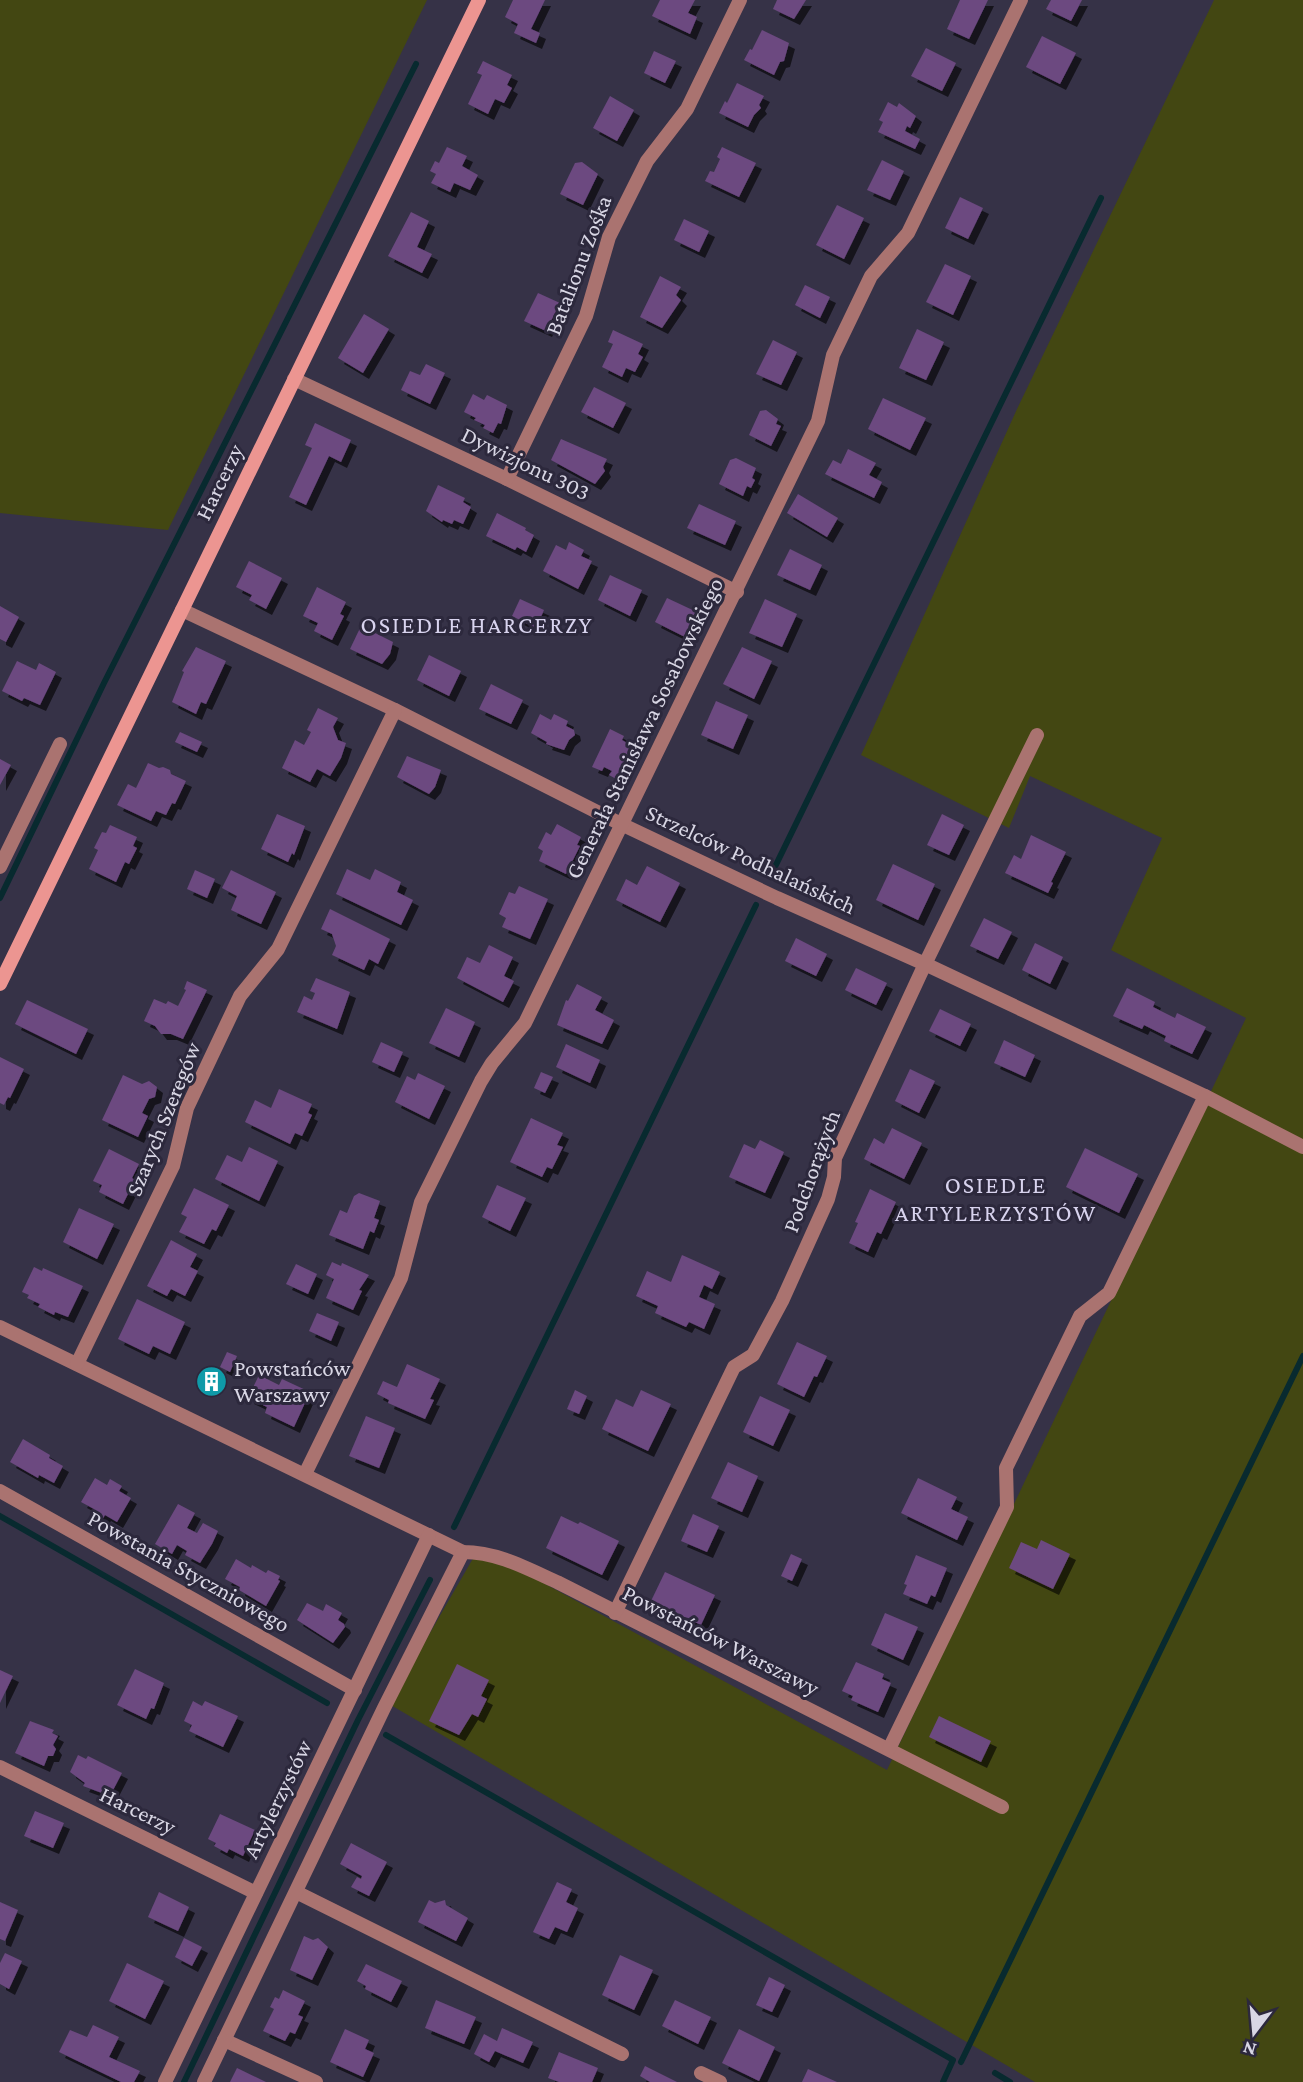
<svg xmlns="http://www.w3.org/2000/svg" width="1303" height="2082" viewBox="0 0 1303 2082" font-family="'Crimson Pro',serif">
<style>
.green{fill:#434712}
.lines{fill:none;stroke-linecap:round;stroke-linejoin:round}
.stream{stroke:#082a2f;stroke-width:6}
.building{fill:#6c4880;filter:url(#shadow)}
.street{stroke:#aa7370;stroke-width:14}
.secondary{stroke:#ec9591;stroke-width:14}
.labels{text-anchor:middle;stroke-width:6;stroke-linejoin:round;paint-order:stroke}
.street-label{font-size:23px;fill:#d8d6e4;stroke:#2c283c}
.poi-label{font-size:23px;fill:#d8d6e4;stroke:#2c283c;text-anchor:start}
.neighbourhood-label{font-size:24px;letter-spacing:2px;fill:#d8d3ee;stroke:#2c283c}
</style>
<defs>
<filter id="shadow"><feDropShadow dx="6" dy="6" stdDeviation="0" flood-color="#0009"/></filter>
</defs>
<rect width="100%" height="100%" fill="#363247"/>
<g class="green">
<polygon points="0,0 427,0 168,530 0,513"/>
<polygon points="1214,0 1303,0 1303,2082 1035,2082 389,1704 479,1548 887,1770 1246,1018 1111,950 1162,838 1030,776 1009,828 861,755 1017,409"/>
</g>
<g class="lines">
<g class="stream">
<polyline points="771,875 1101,198"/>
<polyline points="0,898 104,683 416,64"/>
<polyline points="0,1516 327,1703"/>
<polyline points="454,1527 756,905"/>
<polyline points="386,1735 953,2060 943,2082"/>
<polyline points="961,2062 1303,1356"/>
<polyline points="995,2073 1010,2082"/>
<polyline points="184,2082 358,1720 430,1580"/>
</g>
</g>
<g class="building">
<polygon points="513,0 545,0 531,29 540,33 536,43 514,33 518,24 505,17"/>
<polygon points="660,0 695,0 688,13 697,17 690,34 652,16"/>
<polygon points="777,0 806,0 794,19 773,9"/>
<polygon points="960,0 988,0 969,39 947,29"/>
<polygon points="1051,0 1082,0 1071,21 1046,9"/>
<polygon points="762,30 789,43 784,61 780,62 774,75 744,60 750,49 752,50"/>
<polygon points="1042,36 1076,53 1060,84 1026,67"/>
<polygon points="926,48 956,63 942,91 911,76"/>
<polygon points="654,51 676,61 665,83 644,73"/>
<polygon points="483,61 512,75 507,85 512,88 504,103 495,99 488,114 468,104 482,75 477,73"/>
<polygon points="737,83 764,96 759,105 761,108 754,115 748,127 719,113 725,101 727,103"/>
<polygon points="610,96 634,110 617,141 593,128"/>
<polygon points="888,102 897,107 899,103 916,116 910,128 907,126 905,131 920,139 915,149 878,132 883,122 879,120"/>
<polygon points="447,147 467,156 462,166 478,175 470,190 454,183 450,192 431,183 436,174 430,171 435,161 439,163"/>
<polygon points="722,147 756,163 739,197 705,181 710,171 714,172 720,159 717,157"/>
<polygon points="882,160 904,171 890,200 867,190"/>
<polygon points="582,162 598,174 583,205 560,194 575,163"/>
<polygon points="960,197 983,208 968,239 945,228"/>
<polygon points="837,205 864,218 844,259 816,245"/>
<polygon points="411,212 429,221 417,247 432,254 422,273 388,256"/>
<polygon points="684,219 709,231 699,252 674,240"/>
<polygon points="945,264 971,276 953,315 926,302"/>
<polygon points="660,276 681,287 676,295 681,300 662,328 640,317"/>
<polygon points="805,285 830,297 820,318 795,305"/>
<polygon points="538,293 560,303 546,331 524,321"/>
<polygon points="364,314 389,329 363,373 338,358"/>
<polygon points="917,329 944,342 926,380 899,368"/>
<polygon points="613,330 643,344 638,354 643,357 635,372 626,368 622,377 602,367 613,344 608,342"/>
<polygon points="773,340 797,352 781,385 756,374"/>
<polygon points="426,364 445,373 430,404 401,390 410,371 420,375"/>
<polygon points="594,387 626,403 613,428 581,412"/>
<polygon points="473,394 484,400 487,395 507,405 501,424 498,423 493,433 483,428 485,425 474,420 476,418 464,412"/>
<polygon points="883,398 926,418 910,450 868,429"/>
<polygon points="766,410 778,419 776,424 781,426 771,446 749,435 760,411"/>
<polygon points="315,423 351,440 341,462 329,456 306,505 289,497 312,448 305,445"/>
<polygon points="561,439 607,459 603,467 605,471 595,484 551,460"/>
<polygon points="848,449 876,463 869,475 882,482 874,498 825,474 833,460 841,464"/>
<polygon points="736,458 756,468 752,478 755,480 751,488 747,486 743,496 719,484 730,460"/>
<polygon points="438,485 465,498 463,502 471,507 463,524 454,520 452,524 443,520 442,522 426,511"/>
<polygon points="798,494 838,518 827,537 787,513"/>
<polygon points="699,504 736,521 725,545 687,528"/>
<polygon points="497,513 526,528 525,530 534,535 526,552 517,547 515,550 486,536"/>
<polygon points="569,542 584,550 581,556 592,561 578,589 543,571 556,545 566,550"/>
<polygon points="790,549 822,565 810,590 777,575"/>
<polygon points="249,561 282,578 266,609 249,600 252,595 236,587"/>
<polygon points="610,575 642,590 630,616 598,600"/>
<polygon points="317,587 346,602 340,614 344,616 332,640 314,631 318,623 303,616"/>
<polygon points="667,598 699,613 687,638 655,622"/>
<polygon points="520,599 544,610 536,628 512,616"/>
<polygon points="765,599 797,614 782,647 749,633"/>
<polygon points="0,606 19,617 6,642 0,639"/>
<polygon points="361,626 393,642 390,654 382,664 350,649"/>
<polygon points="196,647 226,661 206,704 201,702 196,714 172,702 184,672 182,671"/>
<polygon points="742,647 772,661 754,699 723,684"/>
<polygon points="429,655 461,671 449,696 417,680"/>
<polygon points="17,661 36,670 39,663 56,672 40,705 24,698 22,701 2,691"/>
<polygon points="491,684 523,700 511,724 479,709"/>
<polygon points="716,701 748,715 733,749 701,735"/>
<polygon points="318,708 338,718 333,727 338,740 346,743 341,758 330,776 317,769 310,782 282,768 295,740 304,745 311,732 307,730"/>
<polygon points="540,714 551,720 554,714 568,721 566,726 574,730 575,735 569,740 564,750 546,744 547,742 531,733"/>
<polygon points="610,729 624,736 622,740 634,747 618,780 609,775 612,771 604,767 602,771 592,767"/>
<polygon points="180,732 202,742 197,752 175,742"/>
<polygon points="407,756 441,770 435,787 429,794 397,777"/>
<polygon points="0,759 11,765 0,785"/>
<polygon points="148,763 159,768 163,767 170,770 171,774 186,781 175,804 172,803 166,815 156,811 151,821 117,805 128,784 136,788"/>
<polygon points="277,814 305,826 294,855 292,853 288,862 261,849"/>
<polygon points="942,814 964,825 949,855 927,845"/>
<polygon points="557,824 581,837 577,845 580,846 566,874 539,861 543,851 538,848 546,832 551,835"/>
<polygon points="110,825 137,837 133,846 137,848 129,864 125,862 116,882 89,869 98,850 94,848 102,832 106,833"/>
<polygon points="1031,835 1066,852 1051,882 1053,883 1048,893 1005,873 1014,855 1021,859"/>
<polygon points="893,864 935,884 918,920 876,900"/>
<polygon points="647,866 680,883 660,922 616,900 626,879 637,885"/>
<polygon points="347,869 370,880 375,869 401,882 397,892 413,900 401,925 336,894"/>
<polygon points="195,870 215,879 207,898 187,889"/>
<polygon points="231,870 276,892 261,924 231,910 237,896 222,888"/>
<polygon points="519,886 548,899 530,939 502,927 506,918 499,914 509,892 515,894"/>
<polygon points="330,909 390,939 378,964 369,959 364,970 332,955 336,946 332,934 321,929"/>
<polygon points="984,918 1012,932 998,959 970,946"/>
<polygon points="796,938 827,954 816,976 785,961"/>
<polygon points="1035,943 1063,957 1050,984 1022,970"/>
<polygon points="489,945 513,957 504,976 514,981 503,1002 457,978 467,957 480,963"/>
<polygon points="856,968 887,983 876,1005 845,990"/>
<polygon points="316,978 350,992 337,1029 297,1012 304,996 312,1000 315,993 310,991"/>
<polygon points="187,981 207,990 183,1039 171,1034 161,1034 155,1026 144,1021 154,999 166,1004 168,1001 178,1006 186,990 184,989"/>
<polygon points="577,984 602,997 595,1010 614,1020 602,1044 557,1025 566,1000 568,1001"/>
<polygon points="1127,988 1155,1002 1153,1007 1175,1018 1177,1013 1206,1027 1192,1054 1164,1041 1166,1036 1144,1025 1142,1029 1113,1016"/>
<polygon points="27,1000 88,1029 76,1054 15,1024"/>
<polygon points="446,1008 475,1022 459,1057 429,1043"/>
<polygon points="940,1009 971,1024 960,1046 929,1031"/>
<polygon points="1004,1040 1035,1055 1025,1077 994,1063"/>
<polygon points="381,1042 403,1052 394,1072 372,1062"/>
<polygon points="566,1044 600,1060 590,1083 556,1067"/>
<polygon points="0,1057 24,1069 10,1098 8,1097 4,1105 0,1103"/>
<polygon points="910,1069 935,1081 919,1113 895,1101"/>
<polygon points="541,1072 553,1077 545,1093 534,1088"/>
<polygon points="418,1073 445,1086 429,1119 395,1102 407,1076 415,1080"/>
<polygon points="123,1075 142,1084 149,1081 157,1087 155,1097 149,1099 142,1113 148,1116 138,1137 102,1120"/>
<polygon points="279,1089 312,1104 308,1113 312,1115 302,1136 295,1133 290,1144 245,1122 255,1100 271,1108"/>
<polygon points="531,1118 563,1133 557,1145 563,1147 552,1169 547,1167 542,1177 510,1162"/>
<polygon points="892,1128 922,1143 904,1179 864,1159 874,1138 884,1144"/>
<polygon points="760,1140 784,1152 765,1193 729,1177 744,1144 755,1149"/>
<polygon points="249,1147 278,1161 259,1201 215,1179 227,1155 242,1162"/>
<polygon points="1085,1148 1138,1174 1119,1213 1066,1187"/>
<polygon points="109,1149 139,1164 132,1178 135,1180 123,1204 99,1192 102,1185 93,1181"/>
<polygon points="497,1185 526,1198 510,1231 482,1217"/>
<polygon points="194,1188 229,1205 216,1231 212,1229 204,1244 179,1232 187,1217 181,1214"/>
<polygon points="870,1189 896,1202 881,1234 877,1232 868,1252 849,1243 858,1223 855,1222"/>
<polygon points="359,1193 380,1201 374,1218 379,1220 374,1233 370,1231 363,1249 329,1235 340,1210 347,1213 354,1196"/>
<polygon points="79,1208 114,1224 97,1259 63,1242"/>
<polygon points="171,1240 197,1254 190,1267 198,1271 185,1296 171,1289 167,1296 147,1286"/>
<polygon points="682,1255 720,1272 712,1289 704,1285 699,1297 715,1304 704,1329 689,1322 686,1327 655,1313 658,1306 636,1296 647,1271 671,1282"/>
<polygon points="332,1262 341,1266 342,1263 369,1275 359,1290 362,1291 353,1310 326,1298 334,1279 326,1275"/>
<polygon points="296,1264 317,1274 308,1294 286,1284"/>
<polygon points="34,1267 42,1271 43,1268 83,1286 68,1317 55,1312 54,1315 38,1307 40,1304 27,1298 29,1295 22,1292"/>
<polygon points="137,1299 185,1322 170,1354 153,1346 149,1354 118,1339"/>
<polygon points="317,1313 339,1322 331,1341 309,1331"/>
<polygon points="797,1342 827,1356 817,1377 814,1376 804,1397 777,1384"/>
<polygon points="227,1352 237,1356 230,1372 220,1367"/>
<polygon points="407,1364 440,1379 430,1399 434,1400 425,1419 388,1403 389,1400 377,1394 383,1381 397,1387"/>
<polygon points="259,1375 279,1385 282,1379 310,1392 294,1427 265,1413 267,1407 248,1398"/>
<polygon points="575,1390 587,1396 579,1414 567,1409"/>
<polygon points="641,1390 671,1404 648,1451 602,1429 616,1399 633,1407"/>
<polygon points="760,1396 790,1410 773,1446 743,1432"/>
<polygon points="366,1416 395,1428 379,1468 349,1456"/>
<polygon points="23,1439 50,1455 49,1458 63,1466 54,1483 39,1475 38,1478 10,1462"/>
<polygon points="728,1462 758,1476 742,1512 711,1498"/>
<polygon points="95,1478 107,1485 110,1479 122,1486 119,1491 131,1498 117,1522 105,1515 102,1520 91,1514 94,1509 81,1502"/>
<polygon points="918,1478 957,1497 951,1509 968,1517 957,1540 901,1513"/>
<polygon points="178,1504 195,1513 187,1528 197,1533 203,1523 218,1531 212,1544 200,1563 185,1555 187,1551 177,1545 172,1554 155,1544"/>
<polygon points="693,1514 719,1526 707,1552 681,1541"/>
<polygon points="561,1516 578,1524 580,1522 619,1541 602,1575 546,1548"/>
<polygon points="1041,1540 1070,1554 1053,1589 1009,1568 1021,1542 1037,1549"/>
<polygon points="791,1554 802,1559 792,1581 781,1576"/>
<polygon points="916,1555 947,1568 935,1597 931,1595 927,1604 903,1594 907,1585 904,1584"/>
<polygon points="236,1559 251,1568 252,1565 266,1573 268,1570 280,1576 278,1580 280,1581 266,1606 239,1590 240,1587 225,1579"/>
<polygon points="665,1572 715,1595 701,1625 651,1601"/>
<polygon points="307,1603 323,1611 326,1604 342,1613 338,1620 344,1624 345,1627 333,1643 297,1620"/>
<polygon points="885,1613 918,1627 903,1660 871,1645"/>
<polygon points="856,1662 884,1674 882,1679 891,1683 878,1712 851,1700 853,1696 842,1691"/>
<polygon points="457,1664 489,1680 481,1696 487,1699 478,1717 472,1714 459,1735 429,1721"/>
<polygon points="135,1669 164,1683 154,1709 151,1708 146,1719 117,1705"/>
<polygon points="0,1670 13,1676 0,1703"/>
<polygon points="193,1701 202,1706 205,1701 238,1716 223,1747 189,1731 192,1725 184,1721"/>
<polygon points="939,1716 991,1741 981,1762 929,1737"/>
<polygon points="30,1721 54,1730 52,1733 58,1736 53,1745 56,1749 53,1756 48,1756 44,1766 15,1753"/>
<polygon points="78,1755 86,1759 88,1756 122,1773 110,1796 83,1786 85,1783 70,1772"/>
<polygon points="35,1811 64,1823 53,1848 24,1836"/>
<polygon points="220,1814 255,1830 243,1856 229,1849 227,1853 214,1846 216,1843 208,1839"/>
<polygon points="351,1843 387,1862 369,1896 351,1887 357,1877 361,1879 362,1876 340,1864"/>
<polygon points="557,1882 572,1889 566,1902 578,1908 567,1932 555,1927 549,1939 533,1932"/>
<polygon points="159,1892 189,1907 178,1931 148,1917"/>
<polygon points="429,1900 435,1903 445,1900 446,1905 468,1918 456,1941 418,1922"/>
<polygon points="0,1902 18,1910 5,1941 0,1939"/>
<polygon points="304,1936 313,1940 318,1938 328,1947 312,1980 290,1970"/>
<polygon points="184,1938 202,1947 192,1966 175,1957"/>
<polygon points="5,1953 22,1961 9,1989 0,1984 0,1963"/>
<polygon points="620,1955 653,1970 634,2010 602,1995"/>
<polygon points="127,1963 164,1981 145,2019 109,2001"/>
<polygon points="366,1964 402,1981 391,2002 365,1989 366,1986 357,1981"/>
<polygon points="769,1977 785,1985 772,2012 756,2005"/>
<polygon points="283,1990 305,2001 298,2015 303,2017 295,2034 290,2032 285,2041 263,2031 274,2009 270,2007 275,1997 279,1999"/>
<polygon points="436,2000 476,2017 464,2044 425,2028"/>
<polygon points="675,2000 711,2017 698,2044 662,2026"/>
<polygon points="93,2025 119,2037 109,2057 140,2071 134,2082 121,2082 59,2052 70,2030 87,2037"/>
<polygon points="502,2028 533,2042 523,2063 495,2051 489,2062 474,2054 484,2034 497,2041"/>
<polygon points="345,2029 369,2040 365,2049 374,2053 363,2077 330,2062"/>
<polygon points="739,2029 775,2047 759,2081 722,2063"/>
<polygon points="559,2052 598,2068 592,2082 559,2082 548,2078"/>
<polygon points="645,2066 677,2082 650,2082 640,2076"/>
<polygon points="237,2068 266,2082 230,2082"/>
<polygon points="808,2069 837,2082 802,2082"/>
</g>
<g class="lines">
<g class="street">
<polyline points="294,379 507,479 737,592"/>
<polyline points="507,479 586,316 609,237 647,161 687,109 740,0"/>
<polyline points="182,610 395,710 621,824 777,898 925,964 1205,1096 1303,1147"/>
<polyline points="0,867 60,744"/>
<path d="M0,1327L463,1552C498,1552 528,1569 559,1583L1002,1807"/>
<polyline points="77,1364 173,1166 187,1108 240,996 278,949 395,710"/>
<polyline points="305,1474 401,1278 421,1202 481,1081 492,1063 525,1023 818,421 833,355 871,276 908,233 1021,0"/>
<polyline points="0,1491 355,1690"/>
<polyline points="615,1613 734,1367 753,1355 782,1301 828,1199 834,1177 835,1158 925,964 1037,735"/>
<polyline points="889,1749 1007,1507 1006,1468 1080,1316 1109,1293 1205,1096"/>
<polyline points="0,1767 256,1893"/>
<polyline points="296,1892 622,2054"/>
<polyline points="224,2040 316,2082"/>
<polyline points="701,2073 720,2082"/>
<polyline points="165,2082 429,1535"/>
<polyline points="204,2082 384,1708 463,1552"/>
</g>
<polyline class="secondary" points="0,984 479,0"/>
</g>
<defs>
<symbol id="building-disc" viewBox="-11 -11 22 22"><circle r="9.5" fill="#0f9aa8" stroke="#2c283c"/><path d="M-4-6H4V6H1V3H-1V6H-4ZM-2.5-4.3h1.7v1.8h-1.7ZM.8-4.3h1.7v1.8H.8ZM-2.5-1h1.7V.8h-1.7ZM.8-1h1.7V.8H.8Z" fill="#fff"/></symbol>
</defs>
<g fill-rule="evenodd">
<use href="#building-disc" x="194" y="1364" width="35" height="35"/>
</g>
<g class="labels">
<g class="street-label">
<text transform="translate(578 265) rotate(-69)" y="8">Batalionu Zośka</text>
<text transform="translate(526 463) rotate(26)" y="8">Dywizjonu 303</text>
<text transform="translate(219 482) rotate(-64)" y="8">Harcerzy</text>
<text transform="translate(644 728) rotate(-64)" y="8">Generała Stanisława Sosabowskiego</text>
<text transform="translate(751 859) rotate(25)" y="8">Strzelców Podhalańskich</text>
<text transform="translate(163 1119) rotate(-68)" y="8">Szarych Szeregów</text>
<text transform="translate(811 1171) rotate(-70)" y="8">Podchorążych</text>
<text transform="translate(189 1571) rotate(29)" y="8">Powstania Styczniowego</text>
<text transform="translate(721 1640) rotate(27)" y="8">Powstańców Warszawy</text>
<text transform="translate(277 1799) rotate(-64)" y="8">Artylerzystów</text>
<text transform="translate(138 1810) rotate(26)" y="8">Harcerzy</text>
</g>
<g class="poi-label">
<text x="234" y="1376">Powstańców<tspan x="234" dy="26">Warszawy</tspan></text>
</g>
<g class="neighbourhood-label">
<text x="477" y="633">OSIEDLE HARCERZY</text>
<text x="996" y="1193">OSIEDLE<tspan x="996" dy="28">ARTYLERZYSTÓW</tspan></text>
</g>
</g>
<g transform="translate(1254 2033) rotate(196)" stroke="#2c283c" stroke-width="5" paint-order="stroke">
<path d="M0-5L12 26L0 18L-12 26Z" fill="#d8d6e4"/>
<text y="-10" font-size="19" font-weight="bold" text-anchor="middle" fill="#d8d6e4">N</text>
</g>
</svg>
